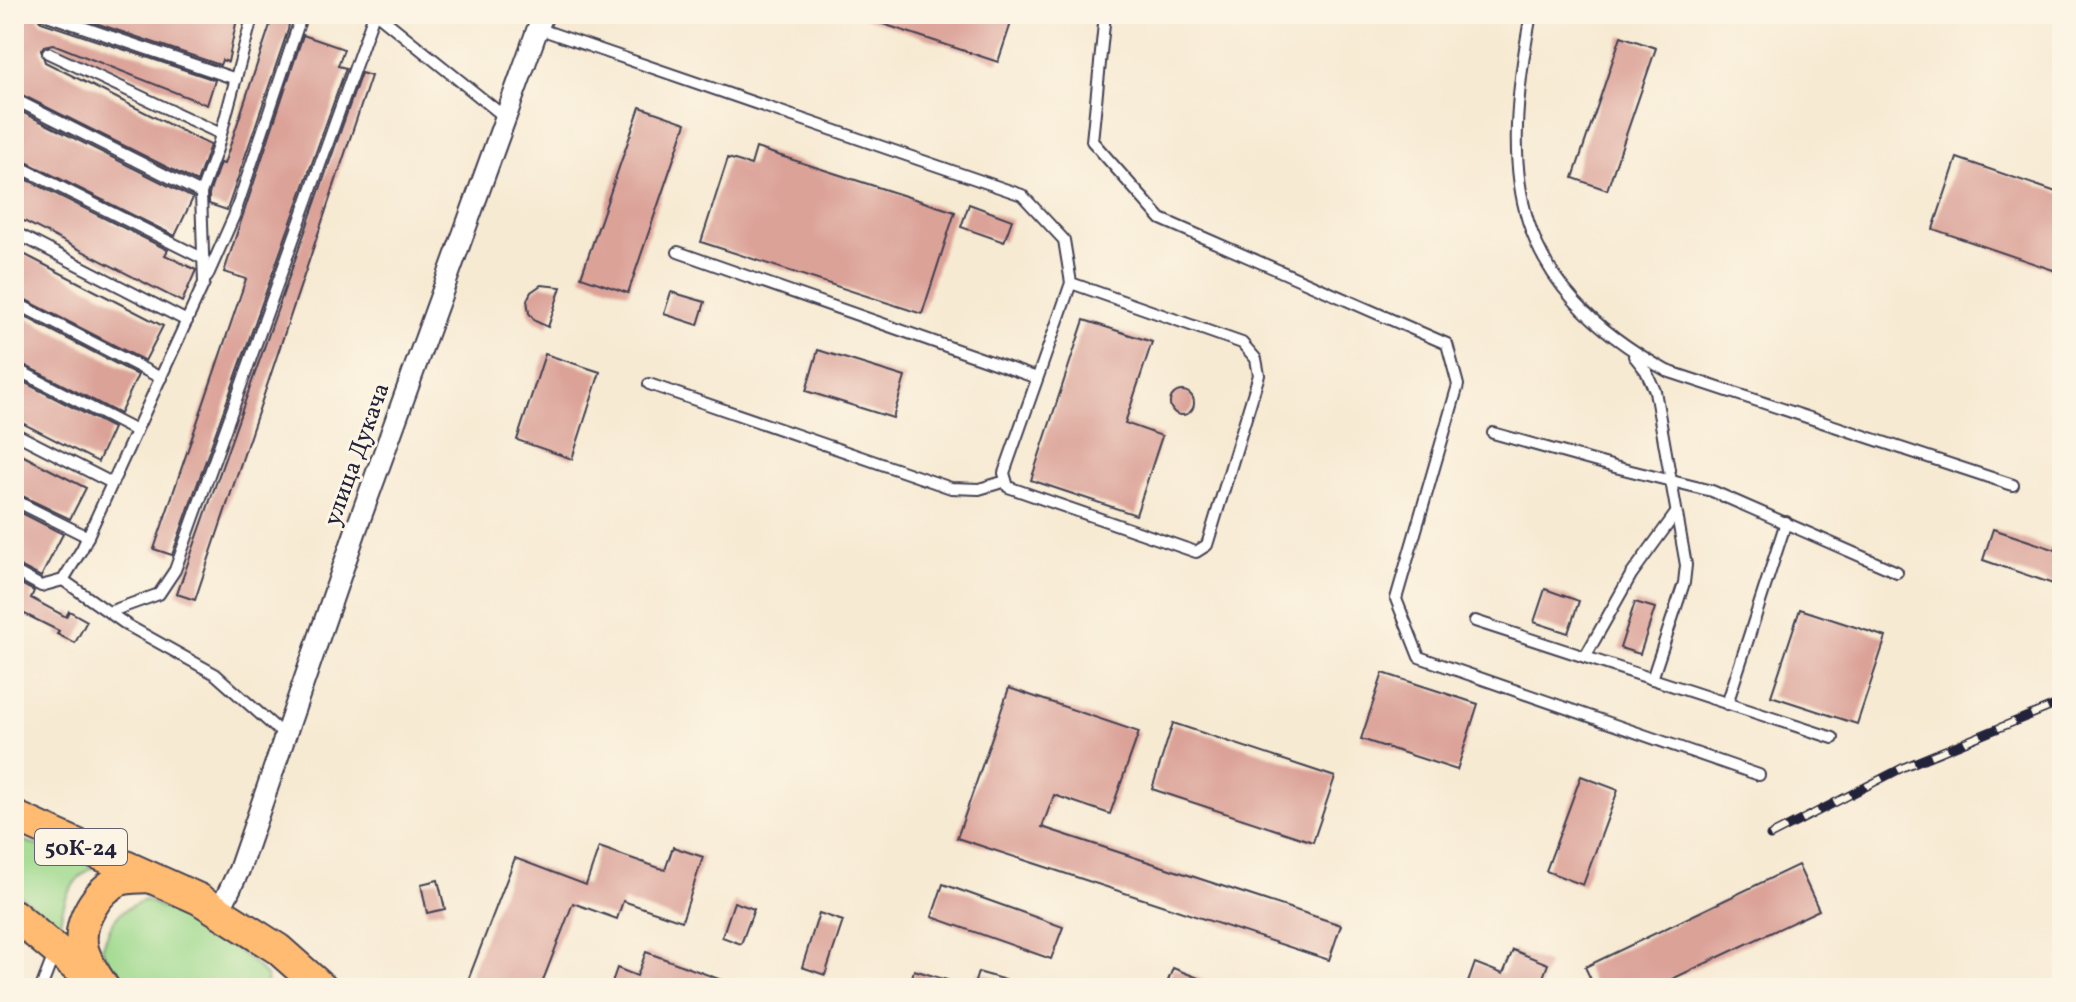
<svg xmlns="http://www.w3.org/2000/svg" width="2076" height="1002" viewBox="0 0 2076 1002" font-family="Vollkorn,serif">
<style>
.green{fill:#9ed98d;stroke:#607e64;stroke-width:2}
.building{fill:#dba298}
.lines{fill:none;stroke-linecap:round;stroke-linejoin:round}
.service-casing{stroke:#424052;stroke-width:14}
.minor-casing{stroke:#424052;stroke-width:24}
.primary-casing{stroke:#424052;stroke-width:34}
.service{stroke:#fff;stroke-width:10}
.minor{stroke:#fff;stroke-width:20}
.primary{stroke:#ffbb71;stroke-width:30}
.rail-casing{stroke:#22223b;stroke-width:9}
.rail{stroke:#fcf5e5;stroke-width:6;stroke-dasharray:18;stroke-linecap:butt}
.labels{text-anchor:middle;stroke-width:6;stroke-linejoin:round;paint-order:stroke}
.shield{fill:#fcf5e5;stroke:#63616e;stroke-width:2}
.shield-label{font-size:22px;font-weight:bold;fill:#22223b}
.street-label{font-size:24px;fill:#22223b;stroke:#fcf5e5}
</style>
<rect width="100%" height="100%" fill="#fcf5e5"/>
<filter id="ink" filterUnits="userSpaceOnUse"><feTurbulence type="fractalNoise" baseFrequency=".0125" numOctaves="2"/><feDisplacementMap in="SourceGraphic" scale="16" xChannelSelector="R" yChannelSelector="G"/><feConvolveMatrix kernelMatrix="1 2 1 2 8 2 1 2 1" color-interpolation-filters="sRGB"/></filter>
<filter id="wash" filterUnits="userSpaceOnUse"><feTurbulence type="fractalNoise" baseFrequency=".006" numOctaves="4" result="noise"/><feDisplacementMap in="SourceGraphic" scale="32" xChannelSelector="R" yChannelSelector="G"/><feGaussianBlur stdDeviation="1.8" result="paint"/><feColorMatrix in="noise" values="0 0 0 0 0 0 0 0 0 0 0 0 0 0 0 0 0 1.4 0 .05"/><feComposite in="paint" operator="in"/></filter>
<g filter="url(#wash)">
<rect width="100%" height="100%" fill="#f7ead3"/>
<g class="green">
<path d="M14,837L94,867C69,880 63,901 59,928L14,890Z"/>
<path d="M145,900C185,917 238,943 267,977L266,988H134L116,975L102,949C111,921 116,911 145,900Z"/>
</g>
<g id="blocks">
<g class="building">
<polygon points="14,14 36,14 41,22 215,80 207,105 53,44 44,46 41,50 45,62 210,145 197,182 14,91"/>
<polygon points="69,14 238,14 228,62 222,60 220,65"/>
<polygon points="863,14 1014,14 998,62 862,17"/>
<polygon points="272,19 289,24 288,30 227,210 209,204 209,194 220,163 224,164"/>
<polygon points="303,35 344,49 338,66 346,68 172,555 154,549 246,279 224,272"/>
<polygon points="1621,36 1656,48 1607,190 1573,178"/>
<polygon points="361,73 371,76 195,600 177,594"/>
<polygon points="640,107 686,123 628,293 581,277"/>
<polygon points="14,108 193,198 175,236 14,156"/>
<polygon points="756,148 955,212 922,314 701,242 728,158 751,165"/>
<polygon points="1957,158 2062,194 2062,273 1933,229"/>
<polygon points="14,173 168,250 165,255 196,270 182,302 14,216"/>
<polygon points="969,204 1012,220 1004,242 961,227"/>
<polygon points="14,249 163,326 145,361 14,294"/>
<polygon points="541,285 561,287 548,327 535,321 529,313 527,300 531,292"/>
<polygon points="671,292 705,302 698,325 664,314"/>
<polygon points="14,311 138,375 120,414 14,360"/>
<polygon points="1084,320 1152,342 1125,423 1162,436 1136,515 1031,480"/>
<polygon points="818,350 905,377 893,418 806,391"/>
<polygon points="545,354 600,372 572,459 517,440"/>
<polygon points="14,377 113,428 98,462 14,419"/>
<circle cx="1182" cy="403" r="12"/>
<polygon points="14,451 86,488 70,519 14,492"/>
<polygon points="14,509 63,534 41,577 14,563"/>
<polygon points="1993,529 2062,552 2062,587 1983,560"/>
<polygon points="14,580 34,591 31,598 66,617 69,611 87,621 75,643 57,634 59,631 23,613 14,631"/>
<polygon points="1545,589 1579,601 1568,633 1534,622"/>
<polygon points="1635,602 1655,608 1640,654 1620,648"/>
<polygon points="1800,609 1886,637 1857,724 1771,696"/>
<polygon points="1383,673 1478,704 1457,770 1361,739"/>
<polygon points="1009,688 1139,732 1110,814 1054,795 1042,827 1341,925 1329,960 957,838"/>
<polygon points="1173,723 1335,777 1313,842 1152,789"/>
<polygon points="1581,776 1618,790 1583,885 1546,871"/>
<polygon points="599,847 665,870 673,847 703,857 682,921 623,901 617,919 573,903 540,988 465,988 515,858 586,885"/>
<polygon points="1798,865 1819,910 1653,988 1595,988 1585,967"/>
<polygon points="438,880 445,909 427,913 421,884"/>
<polygon points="943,884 1063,927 1051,959 932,917"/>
<polygon points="734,902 754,909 741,944 722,937"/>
<polygon points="819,913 843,921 825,975 802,967"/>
<polygon points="1513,950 1548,964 1539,988 1466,988 1475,963 1503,974"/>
<polygon points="646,952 738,986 737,988 610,988 617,968 637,976"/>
<polygon points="1173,968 1221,987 1221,988 1165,988"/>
<polygon points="914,970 960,984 959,988 909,988"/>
<polygon points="978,972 1019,984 1018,988 973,988"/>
</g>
</g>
</g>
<g filter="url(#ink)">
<use href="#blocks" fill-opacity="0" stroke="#424052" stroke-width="2"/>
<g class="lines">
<defs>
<g id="service">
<polyline points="44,14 236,79"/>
<polyline points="377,14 506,118"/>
<polyline points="1105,14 1092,141 1161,219 1447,344 1458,385 1396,599 1419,657 1759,775"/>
<path d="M1531,14C1500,179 1509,283 1667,371L2013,485"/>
<polyline points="537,28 1022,195 1064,240 1071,283 1004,473 1008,487 1196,552 1207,545 1259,375 1256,359 1242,343 1071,283"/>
<polyline points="48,53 221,134"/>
<polyline points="14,99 201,193"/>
<polyline points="14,164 204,259"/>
<polyline points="14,232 187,321"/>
<polyline points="678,252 1037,378"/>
<polyline points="207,277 234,216 302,14"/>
<polyline points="14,302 161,378"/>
<polyline points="1634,356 1646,371 1655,391 1686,565 1684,583 1652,679"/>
<polyline points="14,368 136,431"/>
<polyline points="649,384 951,488 979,489 1006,481"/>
<polyline points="14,433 112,483"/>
<polyline points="1493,433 1615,467 1712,491 1897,572"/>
<polyline points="14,500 88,537"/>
<polyline points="14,571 41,586 63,580 82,549 204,283 201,193 217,149 253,14"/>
<polyline points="63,580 127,625 215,674 286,737"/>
<polyline points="109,612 159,594 175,570 374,14"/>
<polyline points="1475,621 1833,738"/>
<polyline points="1585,657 1631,575 1676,513"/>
<polyline points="1727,704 1786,522"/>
<polyline points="41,988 55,952"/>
</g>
<polyline id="minor" points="219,912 239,870 356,530 543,14"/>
<g id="primary">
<polyline points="14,816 199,899 278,949 322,988"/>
<polyline points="14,915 95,983"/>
<path d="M104,988C96,975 84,960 82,944C79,921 97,891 118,881C126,877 139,878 149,877"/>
</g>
</defs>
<use href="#service" class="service-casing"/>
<use href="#minor" class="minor-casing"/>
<use href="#primary" class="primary-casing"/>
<use href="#service" class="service"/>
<use href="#minor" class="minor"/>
<use href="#primary" class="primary"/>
<defs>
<polyline id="rail" points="1770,836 1904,767 2062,702"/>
</defs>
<use href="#rail" class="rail-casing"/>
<use href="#rail" class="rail"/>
</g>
</g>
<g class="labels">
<rect class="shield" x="35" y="829" width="92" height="36" rx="6"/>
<g class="shield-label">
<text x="81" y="855">50К-24</text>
</g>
<g class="street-label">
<text transform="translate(356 454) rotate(-70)" y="8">улица Дукача</text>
</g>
</g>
<rect width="2076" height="1002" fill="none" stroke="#fcf5e5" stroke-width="48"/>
</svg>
